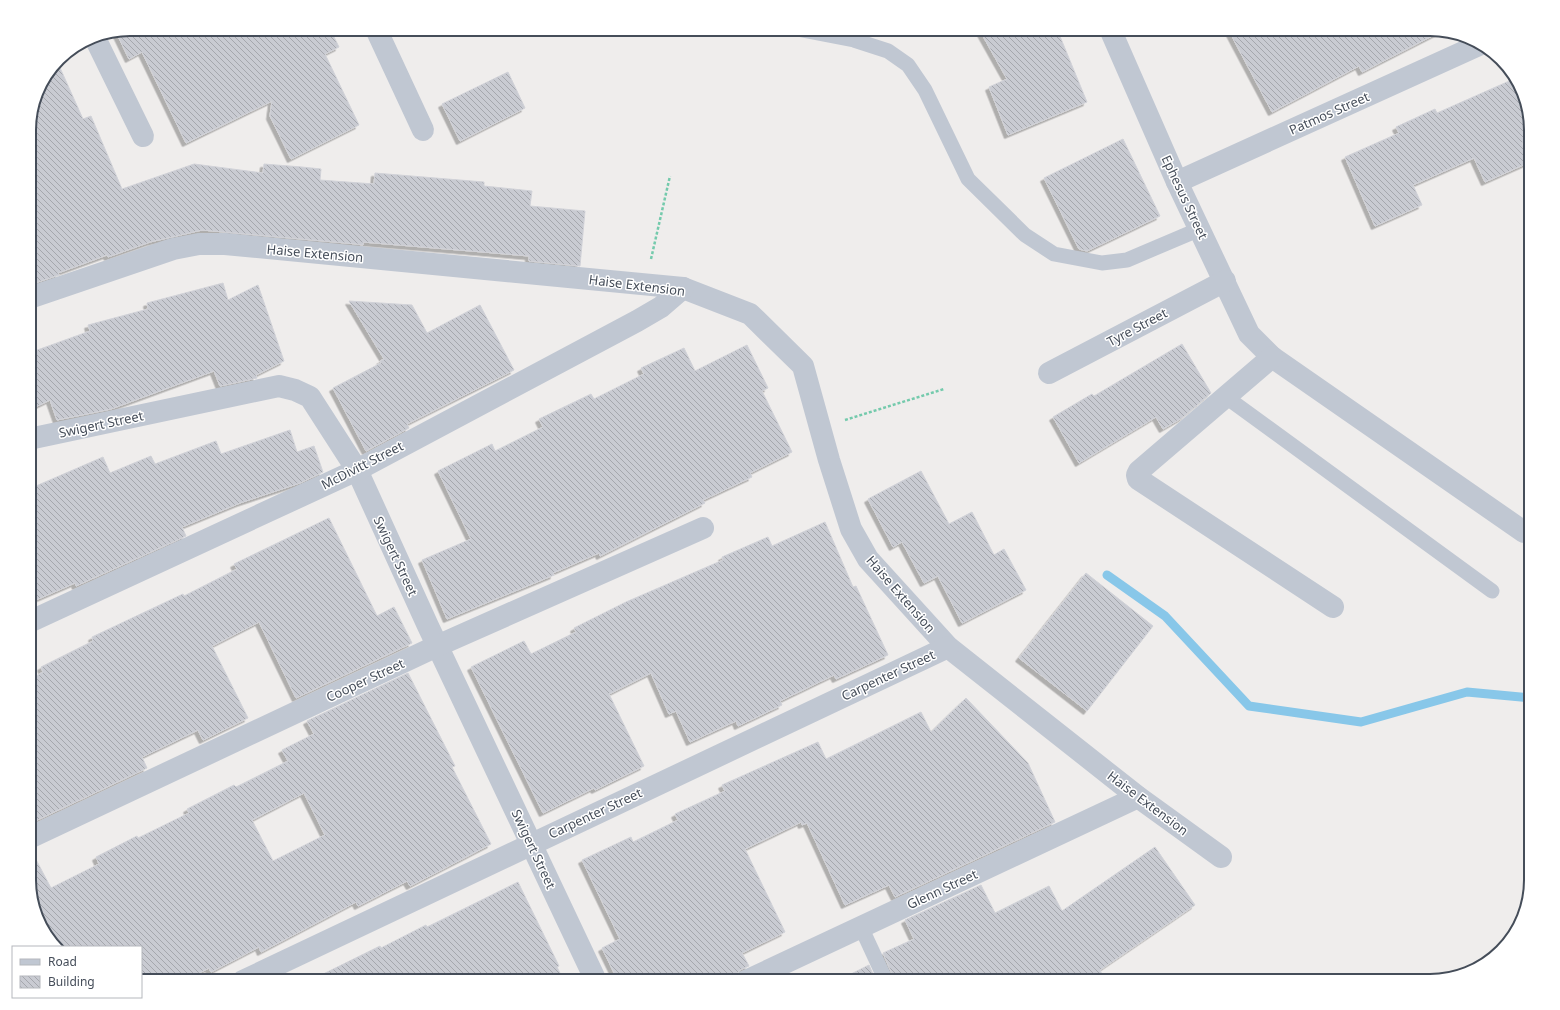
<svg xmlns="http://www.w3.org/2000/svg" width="1560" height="1010" viewBox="0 0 1560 1010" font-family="'Noto Sans',sans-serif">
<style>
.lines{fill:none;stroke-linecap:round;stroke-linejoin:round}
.stream{stroke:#88c7e9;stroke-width:9}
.building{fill:url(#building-back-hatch);stroke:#d1d2d8;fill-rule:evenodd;filter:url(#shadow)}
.path{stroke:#74caac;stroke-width:2.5;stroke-dasharray:3 2;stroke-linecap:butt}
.service{stroke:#c0c7d2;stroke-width:15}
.minor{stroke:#c0c7d2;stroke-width:22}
.labels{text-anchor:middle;stroke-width:3;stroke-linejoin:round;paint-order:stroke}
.street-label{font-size:13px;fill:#454d59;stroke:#fff}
.rim{fill:none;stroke:#454d59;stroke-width:2}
</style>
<defs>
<pattern id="building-back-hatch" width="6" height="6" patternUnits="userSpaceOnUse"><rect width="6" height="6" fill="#c9cbd2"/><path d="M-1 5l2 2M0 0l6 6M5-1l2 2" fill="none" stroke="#a5a7ad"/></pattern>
<filter id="shadow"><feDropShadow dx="-3.5" dy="3.5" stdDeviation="0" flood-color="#0004"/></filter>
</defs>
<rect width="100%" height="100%" fill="#efedec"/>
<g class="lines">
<polyline class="stream" points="1107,575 1165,616 1249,706 1361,722 1467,692 1531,698"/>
</g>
<g class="building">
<polygon points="130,29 330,29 339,47 325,54 359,125 291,159 270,116 272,101 186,143 142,52 129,59 116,32"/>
<polygon points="979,29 1057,29 1087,102 1008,135 989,87 1007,79"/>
<polygon points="1228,29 1430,29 1440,32 1362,72 1359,66 1272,112"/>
<polygon points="57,61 83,119 91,116 122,189 194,164 263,173 264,164 302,167 321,169 320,180 374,184 375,173 484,182 484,186 532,191 530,206 585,211 580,266 529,261 529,256 483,252 363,242 363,245 357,244 202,230 150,242 108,257 107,255 58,273 59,275 29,285 29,123 37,91"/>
<polygon points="508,72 525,108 460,141 442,104"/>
<polygon points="1516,78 1518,80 1531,130 1531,139 1522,143 1530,162 1485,182 1474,158 1413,185 1422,205 1375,226 1345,157 1399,133 1396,127 1435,109 1437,113"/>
<polygon points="1123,139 1160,216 1087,251 1079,249 1044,178"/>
<polygon points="223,283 228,300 258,285 284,361 256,375 257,378 220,386 214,371 111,409 57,420 50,400 29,410 29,353 90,331 88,325 148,309 147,303"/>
<polygon points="349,301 412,305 427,333 480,305 514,370 407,424 409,428 366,451 333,388 381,363 380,361 384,359"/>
<polygon points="1182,344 1211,393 1182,418 1163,429 1156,417 1079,463 1053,417 1092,394 1094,396"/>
<polygon points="747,345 768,388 762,391 792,452 750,473 752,477 703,500 705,503 600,556 599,553 553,573 554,575 447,619 422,560 471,539 438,471 492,444 495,451 543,427 539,419 591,394 594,399 644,374 641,368 684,348 695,371"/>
<polygon points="290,430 297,452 314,446 323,472 300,483 240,503 182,527 186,536 76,586 75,583 29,603 29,489 103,457 110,473 151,456 155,464 216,441 221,454"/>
<polygon points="921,471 949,524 972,512 994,555 1004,549 1026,590 962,623 938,576 924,583 902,542 893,547 868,499"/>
<polygon points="329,518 377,616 394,607 412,643 296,698 259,622 212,646 248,718 203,740 198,730 142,757 147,768 29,824 29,680 43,672 41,667 93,641 92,637 183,594 184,596 237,569 234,564"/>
<polygon points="825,522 853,587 856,586 888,655 836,679 834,675 780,701 782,705 738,726 736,721 690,742 676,711 669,714 651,673 609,694 644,766 595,790 594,788 543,813 471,667 524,641 531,654 576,632 574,628 626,602 723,560 722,557 768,537 772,546"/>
<polygon points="1086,573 1153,626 1087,711 1019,658"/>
<path d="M408,673L455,766L452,767L491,844L410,886L407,881L358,906L356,902L261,952L259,947L211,972L209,968L183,981H141V947H58L43,931L29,887V850H31L51,888L99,864L96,857L137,836L138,838L189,813L187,809L234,785L236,787L288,761L282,750L314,734L307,721ZM304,793L325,835L273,861L252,820Z"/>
<polygon points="966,698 1028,763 1055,822 895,897 889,885 845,905 807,823 802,825 801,822 745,849 785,932 742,953 749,966 740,970 735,976 725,981 618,981 602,948 620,939 582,860 631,837 633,842 678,820 675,814 725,791 722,785 818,742 826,759 921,712 931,732"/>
<polygon points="1155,847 1195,905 1100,970 1105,981 895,981 883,953 914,939 905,920 981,885 995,913 1049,886 1062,911"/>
<polygon points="518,882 559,966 557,967 564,981 309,981 380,946 381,948 426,925 427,927"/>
<polygon points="869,965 876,981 837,981"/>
</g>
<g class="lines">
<g class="path">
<polyline points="651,259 670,176"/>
<polyline points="845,420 944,389"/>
</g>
<g class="service">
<polyline points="797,29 854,40 888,51 908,65 925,90 968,179 1025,235 1054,254 1102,263 1127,260 1200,229"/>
<polyline points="1226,397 1492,591"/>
<polyline points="861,927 886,981"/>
</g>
<g class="minor">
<polyline points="376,29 423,130"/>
<polyline points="1110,29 1177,182 1249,334 1272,357 1524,532"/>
<polyline points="94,36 143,136"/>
<polyline points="1177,182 1481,44"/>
<polyline points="29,298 173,249 199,244 225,244 683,288 750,314 803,366 829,460 851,529 868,559 948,647 1138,797 1221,857"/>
<polyline points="1272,357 1139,471 1137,475 1138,479 1333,607"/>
<polyline points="1049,373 1225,281"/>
<polyline points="29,439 279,386 295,390 310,397 357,470 428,626 596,981"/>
<polyline points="29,622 357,470 637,321 661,307 683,288"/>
<polyline points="29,838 437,646 703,528"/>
<polyline points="243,981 948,647"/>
<polyline points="746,981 1138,797"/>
</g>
</g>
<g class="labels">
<g class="street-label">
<text transform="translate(1329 113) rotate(-24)" y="5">Patmos Street</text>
<text transform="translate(1185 197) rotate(65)" y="5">Ephesus Street</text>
<text transform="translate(315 253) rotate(5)" y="5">Haise Extension</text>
<text transform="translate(637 285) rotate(7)" y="5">Haise Extension</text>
<text transform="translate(1137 327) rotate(-28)" y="5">Tyre Street</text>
<text transform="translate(101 424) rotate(-12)" y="5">Swigert Street</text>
<text transform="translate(362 465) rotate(-27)" y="5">McDivitt Street</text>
<text transform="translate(396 556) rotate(65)" y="5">Swigert Street</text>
<text transform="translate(901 594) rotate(49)" y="5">Haise Extension</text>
<text transform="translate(888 675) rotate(-25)" y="5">Carpenter Street</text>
<text transform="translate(365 680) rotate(-25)" y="5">Cooper Street</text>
<text transform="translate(1148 803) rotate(37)" y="5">Haise Extension</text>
<text transform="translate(595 813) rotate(-25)" y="5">Carpenter Street</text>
<text transform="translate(534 849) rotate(65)" y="5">Swigert Street</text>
<text transform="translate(942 889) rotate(-25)" y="5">Glenn Street</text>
</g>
</g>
<path d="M0 0H1560V1010H0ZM130 36H1430A94 94 0 0 1 1524 130V880A94 94 0 0 1 1430 974H130A94 94 0 0 1 36 880V130A94 94 0 0 1 130 36Z" fill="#fff" fill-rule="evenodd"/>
<path class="rim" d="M130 36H1430A94 94 0 0 1 1524 130V880A94 94 0 0 1 1430 974H130A94 94 0 0 1 36 880V130A94 94 0 0 1 130 36Z"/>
<rect x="12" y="946" width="130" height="52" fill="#ffffff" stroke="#b5b8bd"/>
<rect x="20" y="959" width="20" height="6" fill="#c0c7d2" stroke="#b5b8bd"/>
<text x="48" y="966" font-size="12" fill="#454d59">Road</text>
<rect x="20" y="976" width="20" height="12" fill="url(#building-back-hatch)" stroke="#b5b8bd"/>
<text x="48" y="986" font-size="12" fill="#454d59">Building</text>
</svg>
